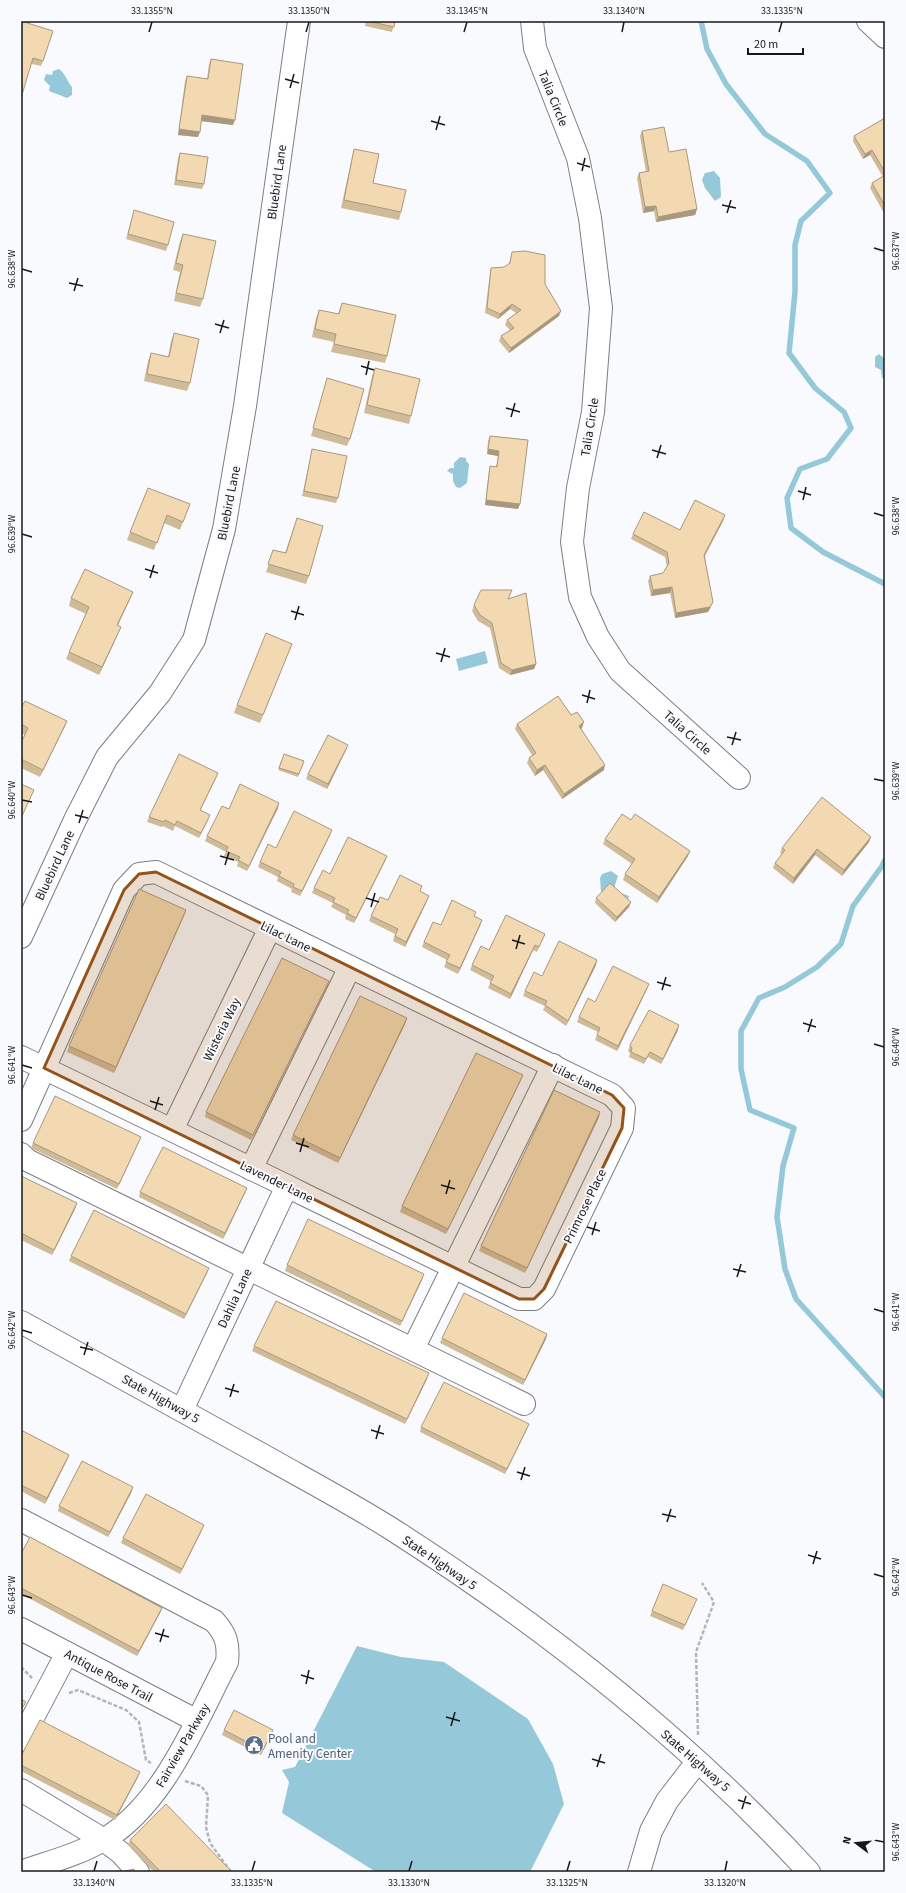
<svg xmlns="http://www.w3.org/2000/svg" width="906" height="1893" viewBox="0 0 906 1893" font-family="'Source Sans 3',sans-serif">
<style>
.water{fill:#95c8d9}
.lines{fill:none;stroke-linecap:round;stroke-linejoin:round}
.stream{stroke:#95c8d9;stroke-width:5.5}
.minor-casing{stroke:#7d7e82;stroke-width:24}
.major-casing{stroke:#7d7e82;stroke-width:24}
.path{stroke:#b4b5b8;stroke-width:2.5;stroke-dasharray:4 2;stroke-linecap:butt}
.minor{stroke:#fff;stroke-width:22}
.major{stroke:#fff;stroke-width:22}
.wall{fill:#d0bb99}
.shaded-wall{fill:#a9987d}
.building{fill:#f2d9b2;stroke:#a9987d}
.marked{fill:#93531b;fill-opacity:0.2;stroke:#93531b;stroke-width:3;stroke-linejoin:round}
.ticks{fill:none;stroke:#171819;stroke-width:1.5}
.labels{text-anchor:middle;stroke-width:4;stroke-linejoin:round;paint-order:stroke}
.street-label{font-size:13px;fill:#171819;stroke:#f9fafe}
.service-label{font-size:13px;fill:#4e5e75;stroke:#f9fafe;text-anchor:start}
.neatline{fill:none;stroke:#171819;stroke-width:1.5}
.ticks-label{font-size:10px;text-anchor:middle;fill:#171819}
</style>
<rect width="100%" height="100%" fill="#f9fafe"/>
<g class="water">
<path d="M59,69C65,73 67,81 72,87V95L67,98L49,91L50,86L44,80L46,74L52,75L53,71Z"/>
<polygon points="714,171 720,178 721,197 715,201 705,188 702,180 705,173"/>
<polygon points="879,354 885,359 885,379 882,378 881,370 875,367 875,357"/>
<polygon points="460,457 466,458 466,461 469,464 467,483 460,488 456,487 453,481 453,474 447,471 450,468 454,468 454,463"/>
<polygon points="485,651 488,663 459,671 456,659"/>
<polygon points="611,871 618,876 615,885 615,891 629,896 627,902 603,893 601,891 600,878 602,874"/>
<polygon points="357,1646 401,1657 444,1662 528,1719 553,1764 564,1804 530,1872 376,1872 282,1813 289,1782 282,1770 295,1767"/>
</g>
<g class="lines">
<g class="stream">
<polyline points="701,21 707,49 726,84 765,134 807,161 830,193 801,221 795,245 795,292 789,353 815,388 844,412 851,428 827,459 800,469 787,498 791,528 823,552 885,584"/>
<polyline points="885,860 882,866 853,906 841,944 817,967 785,987 759,998 741,1031 741,1069 750,1110 794,1128 783,1166 777,1217 785,1269 796,1299 885,1397"/>
</g>
<defs>
<g id="minor">
<polyline points="532,21 535,48 578,158 590,218 601,308 593,412 578,488 572,542 580,597 598,637 620,671 739,778"/>
<polyline points="868,21 885,37"/>
<polyline points="21,937 75,820 107,757 160,693 194,640 224,529 245,406 299,21"/>
<path d="M21,1057C110,1100 198,1143 287,1186L305,1195L519,1299H534L544,1289L622,1128L624,1108L612,1095L156,872L139,874L124,890L21,1120"/>
<polyline points="172,1130 270,928"/>
<polyline points="21,1154 27,1160 524,1404"/>
<polyline points="251,1169 350,967"/>
<polyline points="413,1349 553,1065"/>
<polyline points="182,1410 287,1186"/>
<path d="M21,1520L214,1621C226,1634 229,1644 227,1662C196,1721 163,1806 103,1840C78,1855 49,1862 21,1872"/>
<polyline points="21,1629 197,1721"/>
<polyline points="21,1740 67,1653"/>
<polyline points="21,1790 104,1840 121,1853 138,1872"/>
<polyline points="639,1872 651,1831 667,1801 697,1762"/>
</g>
<path id="major" d="M21,1322C100,1366 180,1409 259,1453C303,1478 347,1501 390,1528C542,1625 687,1739 809,1872"/>
</defs>
<use href="#minor" class="minor-casing"/>
<use href="#major" class="major-casing"/>
<g class="path">
<polyline points="21,1667 32,1678"/>
<polyline points="69,1693 78,1690 126,1710 139,1722 146,1760 151,1763"/>
<polyline points="698,1735 696,1652 714,1602 702,1583"/>
<polyline points="185,1781 201,1786 208,1795 206,1827 210,1843 231,1872"/>
</g>
<use href="#minor" class="minor"/>
<use href="#major" class="major"/>
</g>
<g class="wall">
<polygon points="21,21 43,61 41,66 32,64"/>
<polygon points="366,21 395,21 392,32 365,26"/>
<polygon points="211,59 233,125 201,121 198,137 178,135 185,81 187,76 207,79 209,64"/>
<polygon points="885,118 885,215 870,188 872,183 883,177 870,155 863,159 853,141 854,136"/>
<polygon points="642,131 669,152 697,209 695,215 656,222 654,211 643,213 637,178 639,173 646,172 640,136"/>
<polygon points="354,149 373,183 401,212 399,220 341,208 352,157"/>
<polygon points="180,153 204,184 202,189 174,185 178,158"/>
<polygon points="134,210 168,245 166,251 126,239"/>
<polygon points="183,234 203,299 200,307 174,301 180,272 173,270 180,241"/>
<polygon points="512,252 545,284 559,316 509,353 499,341 501,336 510,330 505,325 507,320 516,313 510,309 498,319 485,313 490,273 491,268 504,267 509,264"/>
<polygon points="342,303 387,356 385,363 331,352 334,342 312,337 316,318 319,310 338,314"/>
<polygon points="174,333 190,383 187,391 144,381 148,361 151,353 168,357 171,341"/>
<polygon points="375,368 411,416 409,424 364,413 372,376"/>
<polygon points="327,378 350,439 347,446 311,436 325,386"/>
<polygon points="490,436 528,440 518,509 485,505 489,471 490,466 496,467 498,456 487,454 488,441"/>
<polygon points="312,449 338,498 336,503 302,496 311,455"/>
<polygon points="190,504 180,530 164,523 154,550 127,540 130,532"/>
<polygon points="297,518 309,576 306,584 266,572 273,550 285,553"/>
<polygon points="723,521 705,556 711,607 708,612 675,618 670,593 651,596 648,581 650,576 663,573 667,567 665,557 631,539 633,534 680,530"/>
<polygon points="133,592 130,599 118,625 118,634 99,675 66,659 69,652 86,614 69,606 71,598"/>
<polygon points="508,598 536,664 534,669 510,675 499,668 490,628 478,621 472,611 474,605"/>
<polygon points="292,644 260,723 234,713 237,705"/>
<polygon points="21,708 67,721 64,728 40,777 21,768 21,743 25,735 21,733"/>
<polygon points="571,715 582,728 581,728 604,770 562,799 543,770 535,776 527,763 529,758 532,755 515,729 517,724"/>
<polygon points="348,745 346,750 327,789 306,779 308,774"/>
<polygon points="284,754 304,761 298,777 278,770"/>
<polygon points="216,778 200,810 210,815 199,838 175,826 173,831 163,826 162,827 147,822 149,817"/>
<polygon points="278,808 247,871 237,866 238,862 224,856 226,852 205,841 207,836 229,809"/>
<polygon points="330,835 300,896 291,892 292,889 277,881 278,877 258,867 260,862 276,848"/>
<polygon points="871,837 869,842 842,876 815,855 793,884 773,868 775,863 782,854 780,853 782,848"/>
<polygon points="605,839 688,856 657,903 623,880 625,874 632,864 603,844"/>
<polygon points="387,856 385,861 354,923 345,919 346,915 331,907 333,903 312,893 314,888 330,874"/>
<polygon points="420,891 427,901 405,947 393,941 395,934 369,921 371,916 388,900"/>
<polygon points="596,898 629,907 615,922 595,903"/>
<polygon points="186,910 114,1073 67,1052 69,1046"/>
<polygon points="474,917 482,920 458,974 444,967 447,960 422,947 424,942 441,925"/>
<polygon points="545,934 537,952 533,950 510,999 488,988 491,981 470,970 472,965"/>
<polygon points="596,965 566,1026 543,1010 545,1006 523,996 525,991 542,976"/>
<polygon points="329,981 327,986 251,1140 205,1117 206,1112"/>
<polygon points="649,984 647,989 617,1051 595,1040 598,1032 577,1022 579,1017 595,1002"/>
<polygon points="407,1018 405,1024 338,1163 291,1140 293,1135"/>
<polygon points="678,1030 661,1064 648,1057 644,1064 629,1057 630,1053 628,1051 630,1045"/>
<polygon points="521,1080 446,1234 400,1212 402,1206"/>
<polygon points="599,1117 525,1273 479,1251 481,1246"/>
<polygon points="141,1137 117,1189 31,1148 33,1143"/>
<polygon points="21,1176 75,1209 52,1255 21,1240"/>
<polygon points="247,1188 245,1193 223,1239 139,1197 140,1192"/>
<polygon points="71,1256 209,1268 207,1273 184,1319 69,1261"/>
<polygon points="287,1265 422,1280 400,1326 285,1271"/>
<polygon points="547,1334 546,1339 523,1385 440,1343 442,1338"/>
<polygon points="254,1346 427,1379 405,1424 252,1351"/>
<polygon points="421,1427 527,1429 505,1474 420,1432"/>
<polygon points="21,1430 69,1455 67,1460 45,1504 21,1491"/>
<polygon points="133,1487 131,1493 108,1537 58,1511 59,1506"/>
<polygon points="202,1530 180,1574 121,1543 123,1538"/>
<polygon points="21,1554 162,1608 160,1613 137,1656 21,1594"/>
<polygon points="695,1604 683,1630 650,1616 652,1611"/>
<polygon points="224,1730 271,1735 261,1755 222,1735"/>
<polygon points="21,1756 138,1777 115,1820 21,1771"/>
<polygon points="130,1840 232,1872 154,1872 128,1845"/>
</g>
<g class="shaded-wall">
<polygon points="202,115 235,120 233,125 200,121"/>
<polygon points="179,129 200,132 198,137 178,135"/>
<polygon points="872,150 870,155 863,159 865,154"/>
<polygon points="656,206 654,211 643,213 645,207"/>
<polygon points="697,209 695,215 656,222 658,217"/>
<polygon points="512,304 510,309 498,319 500,314"/>
<polygon points="561,311 559,316 509,353 511,348"/>
<polygon points="488,449 499,451 498,456 487,454"/>
<polygon points="486,500 520,504 518,509 485,505"/>
<polygon points="725,515 723,521 702,560 704,555"/>
<polygon points="672,587 670,593 651,596 653,590"/>
<polygon points="133,592 130,599 114,633 117,625"/>
<polygon points="713,602 708,612 675,618 676,613"/>
<polygon points="121,627 118,634 99,675 102,667"/>
<polygon points="536,664 534,669 510,675 512,670"/>
<polygon points="67,721 64,728 40,777 43,770"/>
<polygon points="584,722 582,728 578,731 579,726"/>
<polygon points="348,745 346,750 327,789 328,784"/>
<polygon points="545,765 543,770 535,776 537,770"/>
<polygon points="605,765 604,770 562,799 564,794"/>
<polygon points="218,773 216,778 198,815 200,810"/>
<polygon points="279,803 278,808 247,871 249,866"/>
<polygon points="210,815 208,820 199,838 201,833"/>
<polygon points="332,830 330,835 300,896 302,891"/>
<polygon points="871,837 869,842 842,876 844,870"/>
<polygon points="817,849 815,855 793,884 794,878"/>
<polygon points="690,851 688,856 657,903 659,897"/>
<polygon points="387,856 385,861 354,923 356,918"/>
<polygon points="429,896 427,901 405,947 406,942"/>
<polygon points="631,902 629,907 615,922 617,917"/>
<polygon points="186,910 184,916 114,1073 116,1067"/>
<polygon points="482,920 480,926 458,974 460,968"/>
<polygon points="535,945 533,950 510,999 511,994"/>
<polygon points="597,960 596,965 566,1026 568,1021"/>
<polygon points="329,981 327,986 251,1140 253,1135"/>
<polygon points="649,984 647,989 617,1051 618,1046"/>
<polygon points="407,1018 405,1024 338,1163 340,1158"/>
<polygon points="679,1025 678,1030 661,1064 663,1059"/>
<polygon points="523,1075 521,1080 446,1234 448,1229"/>
<polygon points="600,1112 599,1117 525,1273 527,1268"/>
<polygon points="141,1137 139,1142 117,1189 119,1184"/>
<polygon points="247,1188 245,1193 223,1239 225,1233"/>
<polygon points="77,1203 75,1209 52,1255 54,1250"/>
<polygon points="209,1268 207,1273 184,1319 186,1314"/>
<polygon points="424,1274 422,1280 400,1326 402,1321"/>
<polygon points="547,1334 546,1339 523,1385 525,1380"/>
<polygon points="429,1373 427,1379 405,1424 407,1419"/>
<polygon points="529,1424 527,1429 505,1474 507,1469"/>
<polygon points="69,1455 67,1460 45,1504 47,1498"/>
<polygon points="133,1487 131,1493 108,1537 110,1532"/>
<polygon points="204,1525 202,1530 180,1574 182,1569"/>
<polygon points="162,1608 160,1613 137,1656 139,1651"/>
<polygon points="273,1730 271,1735 261,1755 263,1750"/>
<polygon points="140,1772 138,1777 115,1820 117,1815"/>
</g>
<g class="building">
<polygon points="21,21 53,31 43,61 33,58 21,98"/>
<polygon points="368,21 395,21 394,27"/>
<polygon points="211,59 243,64 235,120 202,115 200,132 179,129 187,76 208,79"/>
<polygon points="885,118 885,172 872,150 865,154 854,136"/>
<polygon points="664,127 669,152 686,149 697,209 658,217 656,206 645,207 639,173 649,171 642,131"/>
<polygon points="354,149 379,154 373,183 406,190 401,212 344,200"/>
<polygon points="180,153 208,157 204,184 176,180"/>
<polygon points="885,175 885,206 872,183"/>
<polygon points="134,210 174,222 168,245 128,234"/>
<polygon points="183,234 216,241 203,299 176,293 183,265 176,263"/>
<polygon points="525,251 545,255 545,284 561,311 511,348 501,336 514,328 507,320 521,310 512,304 500,314 487,308 491,268 504,267 510,263 512,252"/>
<polygon points="342,303 396,315 387,356 334,344 336,334 315,329 319,310 339,314"/>
<polygon points="174,333 199,339 190,383 147,374 151,353 169,357"/>
<polygon points="375,368 420,379 411,416 367,405"/>
<polygon points="327,378 364,389 350,439 313,428"/>
<polygon points="490,436 528,440 520,504 486,500 490,466 497,467 499,451 488,449"/>
<polygon points="312,449 347,456 338,498 304,491"/>
<polygon points="148,488 190,504 183,522 167,515 157,543 130,532"/>
<polygon points="695,500 725,515 704,555 713,602 710,607 676,613 672,587 653,590 650,576 663,573 669,563 667,552 633,534 644,512 680,530"/>
<polygon points="297,518 323,526 309,576 268,564 273,550 286,553"/>
<polygon points="85,569 133,592 117,625 121,627 102,667 69,652 89,607 71,598"/>
<polygon points="481,590 512,590 508,599 526,593 536,664 512,670 501,663 492,623 480,615 474,605"/>
<polygon points="266,633 292,644 263,715 237,705"/>
<polygon points="558,696 571,715 577,712 584,722 579,726 605,765 564,794 545,765 537,770 529,758 536,753 517,724"/>
<polygon points="25,701 67,721 43,770 21,759 21,743 28,728 21,724 21,708"/>
<polygon points="328,735 348,745 328,784 308,774"/>
<polygon points="179,754 218,773 200,810 210,815 201,833 177,821 175,825 165,820 164,822 149,817"/>
<polygon points="284,754 304,761 299,774 279,768"/>
<polygon points="21,784 34,790 21,818"/>
<polygon points="240,784 279,803 249,866 238,860 240,857 226,851 228,847 207,836 222,806 229,809"/>
<polygon points="822,797 871,837 844,870 817,849 794,878 775,863 785,850 782,848"/>
<polygon points="294,811 332,830 302,891 293,887 294,884 279,876 281,872 260,862 268,844 276,848"/>
<polygon points="622,814 631,820 635,814 690,851 659,897 625,874 635,859 605,839"/>
<polygon points="348,837 387,856 356,918 347,913 349,910 333,902 335,898 314,888 323,870 330,874"/>
<polygon points="400,875 422,886 420,891 429,896 406,942 395,936 398,929 371,916 380,897 388,900"/>
<polygon points="610,883 631,902 617,917 596,898"/>
<polygon points="139,889 186,910 116,1067 69,1046"/>
<polygon points="452,900 476,912 474,916 482,920 460,968 446,962 450,955 424,942 433,922 441,925"/>
<polygon points="506,915 545,934 539,947 535,945 511,994 490,983 494,976 472,965 481,946 489,950"/>
<polygon points="559,941 597,960 568,1021 545,1005 547,1001 525,991 534,972 542,976"/>
<polygon points="282,958 329,981 253,1135 206,1112"/>
<polygon points="613,966 649,984 618,1046 597,1035 600,1028 579,1017 588,998 595,1002"/>
<polygon points="360,996 407,1018 340,1158 293,1135"/>
<polygon points="649,1010 679,1025 663,1059 650,1052 646,1059 631,1052 632,1048 630,1045"/>
<polygon points="476,1053 523,1075 448,1229 402,1206"/>
<polygon points="554,1090 600,1112 527,1268 481,1246"/>
<polygon points="55,1096 141,1137 119,1184 33,1143"/>
<polygon points="163,1147 247,1188 225,1233 140,1192"/>
<polygon points="21,1176 77,1203 54,1250 21,1233"/>
<polygon points="94,1210 209,1268 186,1314 71,1256"/>
<polygon points="308,1219 424,1274 402,1321 287,1265"/>
<polygon points="464,1293 547,1334 525,1380 442,1338"/>
<polygon points="276,1301 429,1373 407,1419 254,1346"/>
<polygon points="444,1382 529,1424 507,1469 421,1427"/>
<polygon points="21,1430 69,1455 47,1498 21,1485"/>
<polygon points="82,1461 133,1487 110,1532 59,1506"/>
<polygon points="146,1494 204,1525 182,1569 123,1538"/>
<polygon points="30,1537 162,1608 139,1651 21,1588 21,1554"/>
<polygon points="663,1584 697,1599 685,1625 652,1611"/>
<polygon points="21,1699 26,1702 21,1710"/>
<polygon points="234,1710 273,1730 263,1750 224,1730"/>
<polygon points="40,1720 140,1772 117,1815 21,1765 21,1756"/>
<polygon points="166,1804 232,1872 161,1872 130,1840"/>
<polygon points="134,1869 135,1872 120,1872"/>
</g>
<path class="marked" d="M156,872L612,1095L624,1108L622,1128L544,1289L534,1299H519L44,1068L124,890L139,874Z"/>
<path class="ticks" d="M149,32L152,22M306,32L309,22M464,32L467,22M622,32L624,22M779,32L782,22M285,79L299,83M290,88L294,74M431,121L445,125M436,130L440,116M577,163L590,167M582,171L585,158M722,205L736,208M727,213L731,200M874,248L884,251M22,269L32,272M69,283L83,286M74,291L78,278M215,324L229,328M220,333L224,320M361,366L374,370M366,375L369,361M506,408L520,412M511,417L515,403M652,450L666,454M657,458L661,445M798,491L811,495M803,500L806,487M874,513L884,516M22,534L32,537M145,569L158,573M150,578L154,565M291,611L304,615M295,620L299,606M436,653L450,657M441,662L445,648M582,695L595,699M587,703L590,690M727,737L741,740M732,745L736,732M874,779L884,781M22,800L32,802M75,815L88,818M79,823L83,810M220,856L234,860M225,865L229,852M366,898L379,902M371,907L375,893M512,940L525,944M516,949L520,935M657,982L671,986M662,990L666,977M803,1023L816,1027M808,1032L812,1019M874,1044L884,1047M22,1065L32,1068M150,1101L163,1105M155,1110L159,1097M296,1143L309,1147M300,1152L304,1138M441,1185L455,1189M446,1194L450,1180M587,1227L600,1231M592,1235L596,1222M733,1269L746,1272M737,1277L741,1264M874,1309L884,1312M22,1330L32,1333M80,1347L93,1350M84,1355L88,1342M225,1388L239,1392M230,1397L234,1384M371,1430L384,1434M376,1439L380,1425M517,1472L530,1476M521,1480L525,1467M662,1514L676,1517M667,1522L671,1509M808,1555L821,1559M813,1564L817,1551M874,1574L884,1577M22,1595L32,1598M155,1633L169,1637M160,1642L164,1629M301,1675L314,1679M306,1684L309,1670M446,1717L460,1721M451,1726L455,1712M592,1759L605,1763M597,1767L601,1754M738,1800L751,1804M742,1809L746,1796M874,1840L884,1842M94,1871L97,1861M252,1871L255,1861M409,1871L412,1861M567,1871L570,1861M725,1871L727,1861"/>
<defs>
<symbol id="civic-disc" viewBox="-11 -11 22 22"><circle r="9.5" fill="#5c6f8a" stroke="#f9fafe"/><path d="M-.6-6.5H3V-4.5H.6V-3L4-1V1h2V6H-6V1h2V-1L-.6-3ZM-1.2 2.5V6h2.4V2.5Z" fill="#fff"/></symbol>
</defs>
<g fill-rule="evenodd">
<use href="#civic-disc" x="243" y="1734" width="22" height="22"/>
</g>
<g class="labels">
<g class="street-label">
<text transform="translate(554 98) rotate(68)" y="5">Talia Circle</text>
<text transform="translate(276 182) rotate(-82)" y="5">Bluebird Lane</text>
<text transform="translate(589 427) rotate(-81)" y="5">Talia Circle</text>
<text transform="translate(228 503) rotate(-79)" y="5">Bluebird Lane</text>
<text transform="translate(688 732) rotate(42)" y="5">Talia Circle</text>
<text transform="translate(54 865) rotate(-65)" y="5">Bluebird Lane</text>
<text transform="translate(286 936) rotate(26)" y="5">Lilac Lane</text>
<text transform="translate(221 1029) rotate(-64)" y="5">Wisteria Way</text>
<text transform="translate(578 1078) rotate(26)" y="5">Lilac Lane</text>
<text transform="translate(277 1181) rotate(26)" y="5">Lavender Lane</text>
<text transform="translate(584 1206) rotate(-64)" y="5">Primrose Place</text>
<text transform="translate(234 1298) rotate(-65)" y="5">Dahlia Lane</text>
<text transform="translate(161 1398) rotate(29)" y="5">State Highway 5</text>
<text transform="translate(440 1562) rotate(34)" y="5">State Highway 5</text>
<text transform="translate(109 1675) rotate(28)" y="5">Antique Rose Trail</text>
<text transform="translate(182 1745) rotate(-60)" y="5">Fairview Parkway</text>
<text transform="translate(696 1760) rotate(41)" y="5">State Highway 5</text>
</g>
<g class="service-label">
<text x="268" y="1743">Pool and<tspan x="268" dy="15">Amenity Center</tspan></text>
</g>
</g>
<rect width="906" height="1893" fill="none" stroke="#f9fafe" stroke-width="44"/>
<g transform="translate(856 1843) rotate(286)" stroke="#f9fafe" stroke-width="3" paint-order="stroke">
<path d="M0-3L7 15L0 10L-7 15Z" fill="#171819"/>
<text y="-6" font-size="11" font-weight="bold" text-anchor="middle" fill="#171819">N</text>
</g>
<path d="M748 48v6h55v-6" fill="none" stroke="#171819" stroke-width="2"/>
<text x="754" y="48" font-size="12" fill="#171819" stroke="#f9fafe" stroke-width="3" paint-order="stroke">20 m</text>
<rect x="22" y="22" width="862" height="1849" class="neatline"/>
<g class="ticks-label">
<text x="152" y="14">33.1355°N</text>
<text x="309" y="14">33.1350°N</text>
<text x="467" y="14">33.1345°N</text>
<text x="624" y="14">33.1340°N</text>
<text x="782" y="14">33.1335°N</text>
<text transform="translate(895 251) rotate(-90)" y="4">96.637°W</text>
<text transform="translate(11 269) rotate(-90)" y="4">96.638°W</text>
<text transform="translate(895 516) rotate(-90)" y="4">96.638°W</text>
<text transform="translate(11 534) rotate(-90)" y="4">96.639°W</text>
<text transform="translate(895 781) rotate(-90)" y="4">96.639°W</text>
<text transform="translate(11 800) rotate(-90)" y="4">96.640°W</text>
<text transform="translate(895 1047) rotate(-90)" y="4">96.640°W</text>
<text transform="translate(11 1065) rotate(-90)" y="4">96.641°W</text>
<text transform="translate(895 1312) rotate(-90)" y="4">96.641°W</text>
<text transform="translate(11 1330) rotate(-90)" y="4">96.642°W</text>
<text transform="translate(895 1577) rotate(-90)" y="4">96.642°W</text>
<text transform="translate(11 1595) rotate(-90)" y="4">96.643°W</text>
<text transform="translate(895 1842) rotate(-90)" y="4">96.643°W</text>
<text x="94" y="1886">33.1340°N</text>
<text x="252" y="1886">33.1335°N</text>
<text x="409" y="1886">33.1330°N</text>
<text x="567" y="1886">33.1325°N</text>
<text x="725" y="1886">33.1320°N</text>
</g>
</svg>
